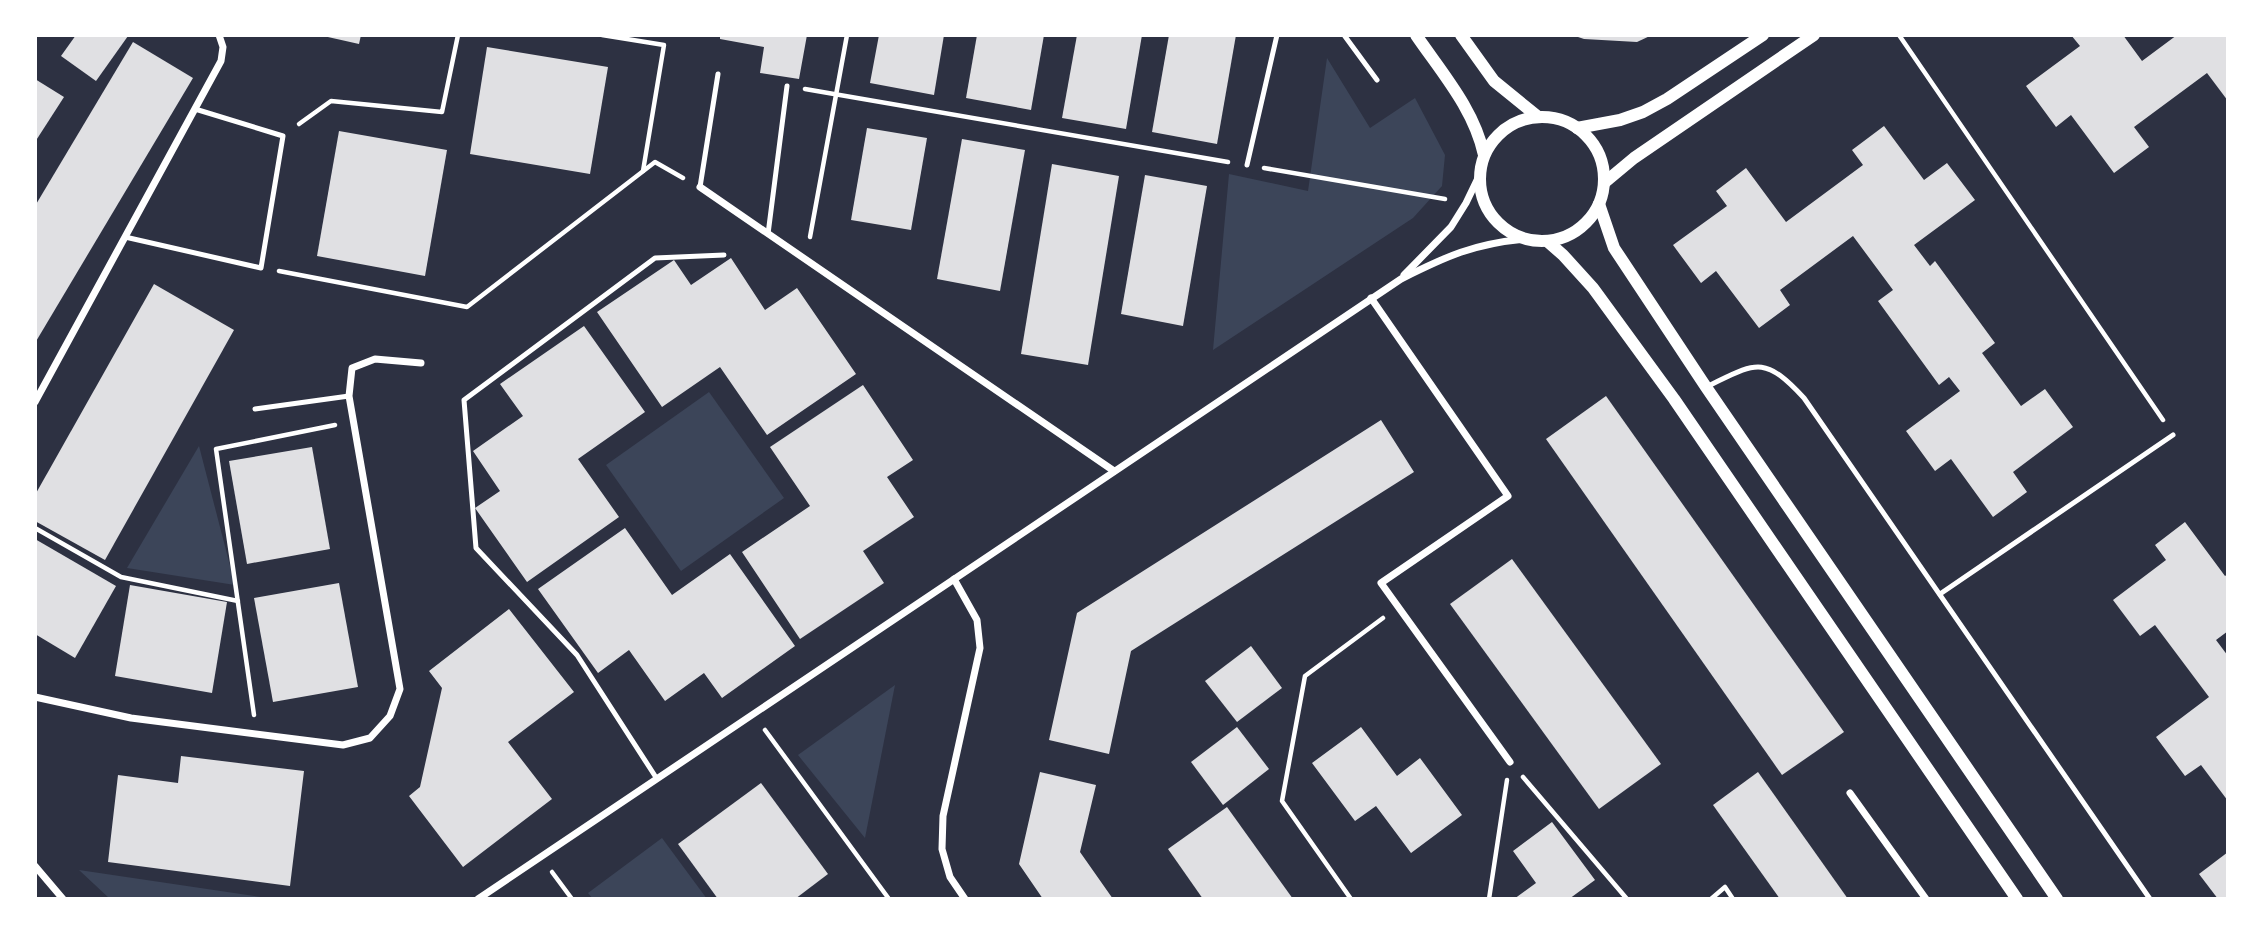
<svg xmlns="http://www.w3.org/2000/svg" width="2263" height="934" viewBox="0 0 2263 934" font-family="'PT Sans Narrow',sans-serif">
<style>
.green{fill:#3c4559}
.building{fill:#e0e0e3}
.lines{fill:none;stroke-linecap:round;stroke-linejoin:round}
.path{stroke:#fff;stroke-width:4.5}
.service{stroke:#fff;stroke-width:5}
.minor{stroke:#fff;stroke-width:7}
.tertiary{stroke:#fff;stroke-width:12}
</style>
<rect width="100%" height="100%" fill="#2d3142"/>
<g class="green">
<polygon points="1327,58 1370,128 1415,98 1445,155 1442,186 1413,218 1213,350 1229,174 1308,191"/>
<polygon points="709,392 784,498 681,571 606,465"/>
<polygon points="199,446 235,585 127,568"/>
<polygon points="895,685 865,838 798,755"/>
<polygon points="662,838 707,899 593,899 588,893"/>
<polygon points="79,870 274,899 110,899"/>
</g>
<g class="building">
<polygon points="76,35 126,35 128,36 96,81 61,56"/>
<polygon points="319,35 361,35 359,44"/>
<polygon points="720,35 807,35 799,79 760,73 764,47 720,39"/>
<polygon points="879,35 944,35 934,95 870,83"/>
<polygon points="977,35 1044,35 1031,110 966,98"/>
<polygon points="1077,35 1142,35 1126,129 1062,118"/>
<polygon points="1169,35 1236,35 1217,144 1152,132"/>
<polygon points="1572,35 1652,35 1637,42 1584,39"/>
<polygon points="2071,35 2123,35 2142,61 2177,35 2228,35 2228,101 2207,73 2134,127 2149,147 2114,173 2071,115 2056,127 2026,86 2080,46"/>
<polygon points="133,42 193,78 35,343 35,206"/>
<polygon points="487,47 608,67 590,174 470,154"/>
<polygon points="35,79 64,97 35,142"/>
<polygon points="1884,126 1924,180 1947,163 1975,200 1914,245 1930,266 1935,261 1995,343 1982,353 2021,406 2045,389 2073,427 2013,472 2027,492 1993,517 1951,459 1935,471 1906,431 1960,391 1949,377 1939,385 1878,301 1893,290 1853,236 1780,290 1790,305 1759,328 1716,271 1701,283 1673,245 1727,206 1716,191 1746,168 1786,222 1863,165 1852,150"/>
<polygon points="867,128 927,138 911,230 851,220"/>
<polygon points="339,131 447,150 425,276 317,256"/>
<polygon points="962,139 1025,150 1000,291 937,279"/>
<polygon points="1052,164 1119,176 1088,365 1021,354"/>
<polygon points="1145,175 1207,186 1183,326 1121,314"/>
<polygon points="731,258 765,310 797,288 856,374 767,435 720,367 662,407 597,312 674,260 691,285"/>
<polygon points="154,284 234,330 105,560 35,521 35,495"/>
<polygon points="584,326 645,412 578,459 619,517 527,582 475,508 500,491 473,451 523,416 500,384"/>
<polygon points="863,385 913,460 887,477 914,517 863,551 884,583 800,639 742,552 810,506 770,447"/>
<polygon points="1606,396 1844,732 1782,775 1546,439"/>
<polygon points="1381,420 1414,472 1131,651 1109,754 1049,740 1077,613"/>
<polygon points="312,447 330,549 247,564 229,461"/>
<polygon points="2185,522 2225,576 2228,574 2228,631 2216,640 2228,656 2228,801 2201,765 2185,776 2156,737 2209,697 2155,625 2140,636 2113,600 2166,560 2155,545"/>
<polygon points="625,528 672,595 730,554 795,646 722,698 704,673 665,701 629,650 598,673 538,589"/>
<polygon points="35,539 116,586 75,658 35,634"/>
<polygon points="1512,559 1661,764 1599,809 1450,604"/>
<polygon points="339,583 358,687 273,702 254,598"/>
<polygon points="130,585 227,602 212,693 115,676"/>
<polygon points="509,609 574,692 508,742 552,799 463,867 409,796 420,787 442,688 429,671"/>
<polygon points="1251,646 1282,688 1237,722 1205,681"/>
<polygon points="1237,727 1269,769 1223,805 1191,762"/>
<polygon points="1361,727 1397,776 1420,758 1462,815 1411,853 1376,806 1355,821 1312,763"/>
<polygon points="181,756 304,771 290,886 108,862 118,775 178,783"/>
<polygon points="1040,772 1096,785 1080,852 1113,899 1043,899 1019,864"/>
<polygon points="1758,772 1848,899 1780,899 1713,805"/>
<polygon points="761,783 828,874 795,899 718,899 678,844"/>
<polygon points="1227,807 1293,899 1203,899 1168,849"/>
<polygon points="1552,822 1595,880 1569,899 1514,899 1536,883 1513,851"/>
<polygon points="2228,852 2228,899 2218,899 2199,874"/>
</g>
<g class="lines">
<g class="path">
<polyline points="602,35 664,45 643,171"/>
<polyline points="1899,35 2163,420"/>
<polyline points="805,89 1228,162"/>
<polyline points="299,124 331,101 442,112 458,35"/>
<polyline points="1264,168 1445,199"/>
<polyline points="810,237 847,35"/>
<polyline points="279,271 467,307 655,162 683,178"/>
<polyline points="35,528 121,577 238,601"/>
<polyline points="254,715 216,449 335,425"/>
<polyline points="765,730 889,899"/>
<polyline points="1523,777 1627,899"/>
<polyline points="552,872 572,899"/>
<polyline points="1351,899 1282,801 1305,676 1383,618"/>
<polyline points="1489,899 1507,780"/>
<polyline points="1711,899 1725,887 1733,899"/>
</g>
<g class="service">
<polyline points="1344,35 1377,80"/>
<polyline points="1247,165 1277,35"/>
<polyline points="700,187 718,74"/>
<polyline points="768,234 787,86"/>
<polyline points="125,237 261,268 283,136 195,109"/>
<path d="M1706,387C1756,363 1763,354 1804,398L2150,899"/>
<polyline points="255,409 349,396"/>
<polyline points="1940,594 2173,435"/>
<polyline points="657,779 577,655 476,548 464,400 655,258 724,255"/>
</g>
<g class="minor">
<polyline points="700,187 1114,471"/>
<polyline points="1404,275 1451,227 1466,203 1479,176"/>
<polyline points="1371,298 1508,496 1381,583 1510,762"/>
<polyline points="35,402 221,61 223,47 219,35"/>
<polyline points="954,579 977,620 980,648 943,816 942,849 950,877 965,899"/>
<polyline points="35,697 131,718 343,745 370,738 390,716 400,689 349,396 352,368 375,359 421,363"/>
<polyline points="1850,793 1926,899"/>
<polyline points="35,866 63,899"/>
<path d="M478,899L1401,279C1447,256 1473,244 1525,239"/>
</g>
<g class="tertiary">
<path d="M1416,35C1442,73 1474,109 1484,155"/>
<polyline points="1461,35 1494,81 1537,116"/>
<circle cx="1542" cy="179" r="62"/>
<polyline points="1577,128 1620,120 1643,112 1667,99 1763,35"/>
<polyline points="1604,183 1634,158 1814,35"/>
<polyline points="1599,204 1614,248 1706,387 2057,899"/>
<polyline points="1547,241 1563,255 1593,288 1674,399 2017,899"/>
</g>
</g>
<rect width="2263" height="934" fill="none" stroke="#ffffff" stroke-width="74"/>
</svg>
